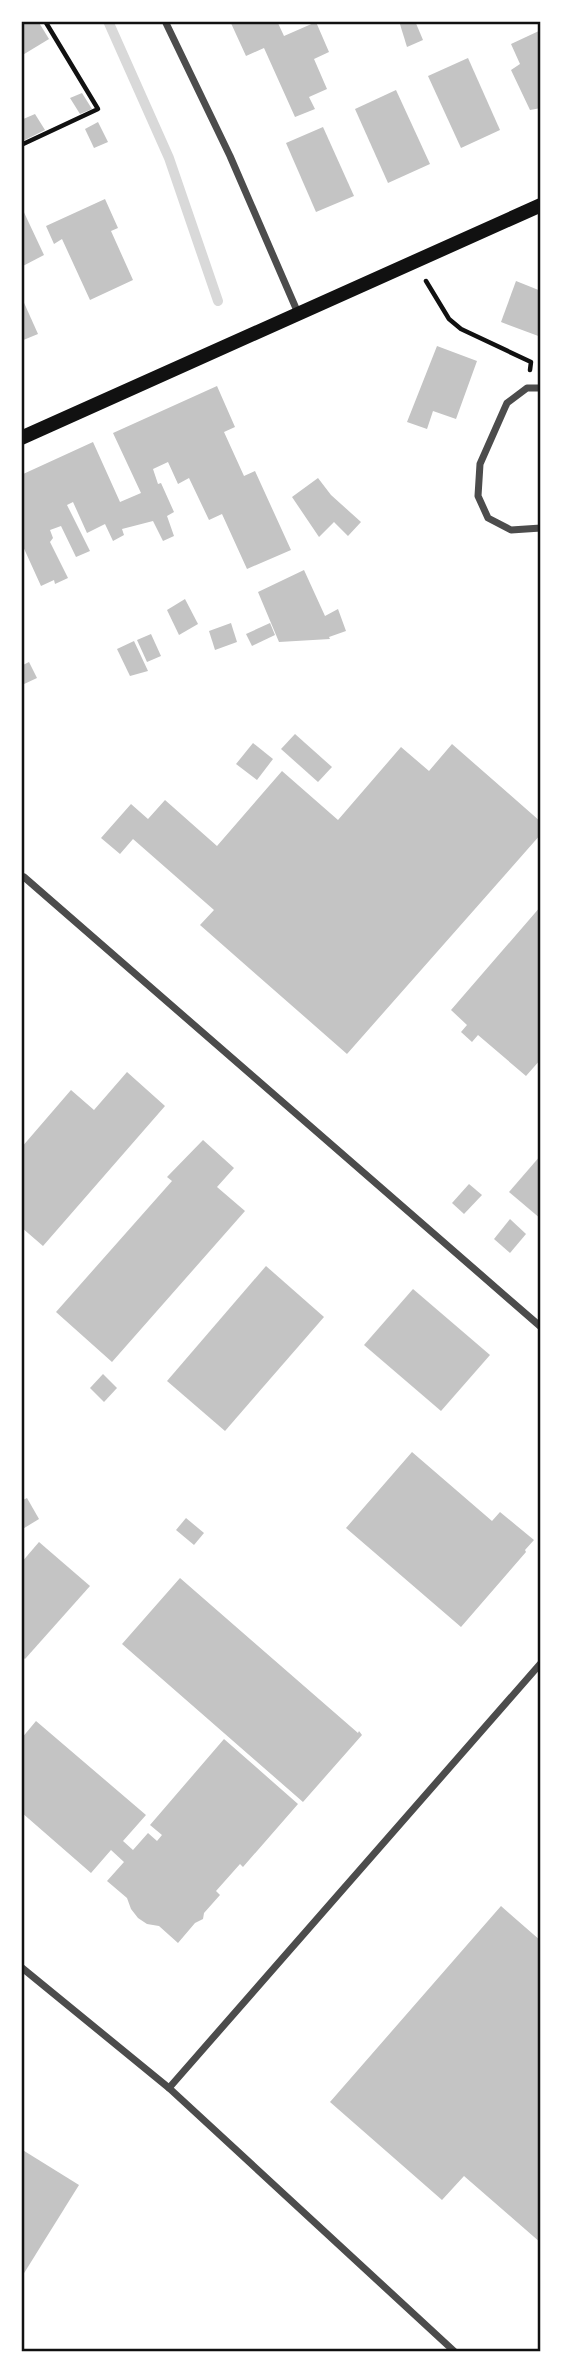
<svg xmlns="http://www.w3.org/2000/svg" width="562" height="2373" viewBox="0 0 562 2373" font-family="Georgia,serif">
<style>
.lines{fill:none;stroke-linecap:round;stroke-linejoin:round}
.stream{stroke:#d9d9d9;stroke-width:10}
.building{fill:#c4c4c4}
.path{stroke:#111;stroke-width:4.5}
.minor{stroke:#4c4c4c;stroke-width:7}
.secondary{stroke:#111;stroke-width:14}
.neatline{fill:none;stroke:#111;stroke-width:2.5}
</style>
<rect width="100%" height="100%" fill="#fff"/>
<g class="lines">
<polyline class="stream" points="108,21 169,158 218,301"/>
</g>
<g class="building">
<polygon points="21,21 38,21 49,39 21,56"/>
<polygon points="230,21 277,21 284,36 316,22 329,52 314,59 327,89 309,97 315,109 295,117 264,48 246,56"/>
<polygon points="399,21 415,21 423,40 407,47"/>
<polygon points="541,30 541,108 530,110 511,70 520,64 511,44"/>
<polygon points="468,58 500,130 461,148 428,76"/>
<polygon points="396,90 430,164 388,183 355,109"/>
<polygon points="82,93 92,109 80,114 70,98"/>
<polygon points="35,114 45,130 23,141 21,120"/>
<polygon points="98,122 108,142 94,148 85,129"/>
<polygon points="323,127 354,196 316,212 286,143"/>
<polygon points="105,199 118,228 111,231 133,280 90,300 62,239 54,244 46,226"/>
<polygon points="21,206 44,255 21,267"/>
<polygon points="516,281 541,291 541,337 501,322"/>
<polygon points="21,296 38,334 21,341"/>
<polygon points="437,346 477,361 456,419 433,411 427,429 407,422"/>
<polygon points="217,386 235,427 224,432 244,476 255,471 291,550 247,569 222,514 209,520 189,478 178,484 168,462 153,469 158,484 161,483 174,512 167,516 174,536 163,541 153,521 122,529 124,535 113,541 105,524 87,533 73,502 67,505 90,551 76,557 61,526 50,530 53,538 50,542 68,578 55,584 54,580 41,586 21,542 21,475 93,442 120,502 141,493 113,433"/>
<polygon points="318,478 331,495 361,522 348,536 334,522 319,537 292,497"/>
<polygon points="304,570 325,616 338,609 346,631 329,637 330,639 279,642 258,592"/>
<polygon points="185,599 198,624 179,635 167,610"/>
<polygon points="231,623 237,642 215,650 209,631"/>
<polygon points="270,623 275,635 252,646 246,634"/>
<polygon points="151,634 161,656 147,662 137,640"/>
<polygon points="134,641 148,671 130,676 117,649"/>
<polygon points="29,662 37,678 22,685 21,666"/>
<polygon points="295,734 332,767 318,782 281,749"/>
<polygon points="253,743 273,759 257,780 236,764"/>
<polygon points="452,744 541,822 541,834 347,1054 200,925 214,910 133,839 120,854 101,838 131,804 148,819 165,800 217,846 282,771 338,820 401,747 429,771"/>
<polygon points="541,906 541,1059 526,1076 478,1035 472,1042 461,1032 467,1025 451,1010"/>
<polygon points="127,1072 165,1106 43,1246 21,1227 21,1148 71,1090 94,1110"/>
<polygon points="203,1140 234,1168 217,1187 245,1211 112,1362 56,1312 172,1181 167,1177"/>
<polygon points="541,1155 541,1219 509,1192"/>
<polygon points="469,1184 482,1195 464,1214 452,1203"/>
<polygon points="510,1219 526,1234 510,1253 494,1239"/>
<polygon points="266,1266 324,1317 225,1431 167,1381"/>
<polygon points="413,1289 490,1355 441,1411 364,1345"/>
<polygon points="103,1374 117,1388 104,1402 90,1388"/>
<polygon points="412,1452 492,1521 500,1512 534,1540 525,1550 526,1552 461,1627 346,1528"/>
<polygon points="27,1498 39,1519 21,1530 21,1501"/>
<polygon points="186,1518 204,1533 194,1545 176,1530"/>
<polygon points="39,1542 90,1586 25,1659 21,1656 21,1563"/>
<polygon points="180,1578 358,1733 359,1731 362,1735 303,1802 122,1644"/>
<polygon points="36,1721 146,1815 123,1841 133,1850 148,1833 157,1841 162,1835 150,1825 224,1739 298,1804 243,1867 240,1864 216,1891 220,1895 204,1913 203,1919 195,1923 178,1943 159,1926 147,1924 138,1918 131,1909 127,1898 107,1881 124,1862 111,1850 91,1873 21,1812 21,1739"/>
<polygon points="501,1906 541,1941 541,2243 464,2176 442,2200 330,2102"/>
<polygon points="21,2149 79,2185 21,2278"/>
</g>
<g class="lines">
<g class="path">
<polyline points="21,145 98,109 45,21"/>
<polyline points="426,281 449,319 461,329 531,362 530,370"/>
</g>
<g class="minor">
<polyline points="165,21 230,156 298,313"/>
<polyline points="541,388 527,388 507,403 480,464 478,496 488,518 511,530 541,528"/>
<polyline points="24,877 541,1327"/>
<polyline points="21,1967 169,2088 455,2352"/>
<polyline points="169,2088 541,1663"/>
</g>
<polyline class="secondary" points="21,438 541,205"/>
</g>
<rect width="562" height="2373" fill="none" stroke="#ffffff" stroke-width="46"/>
<rect x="23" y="23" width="516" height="2327" class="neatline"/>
</svg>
